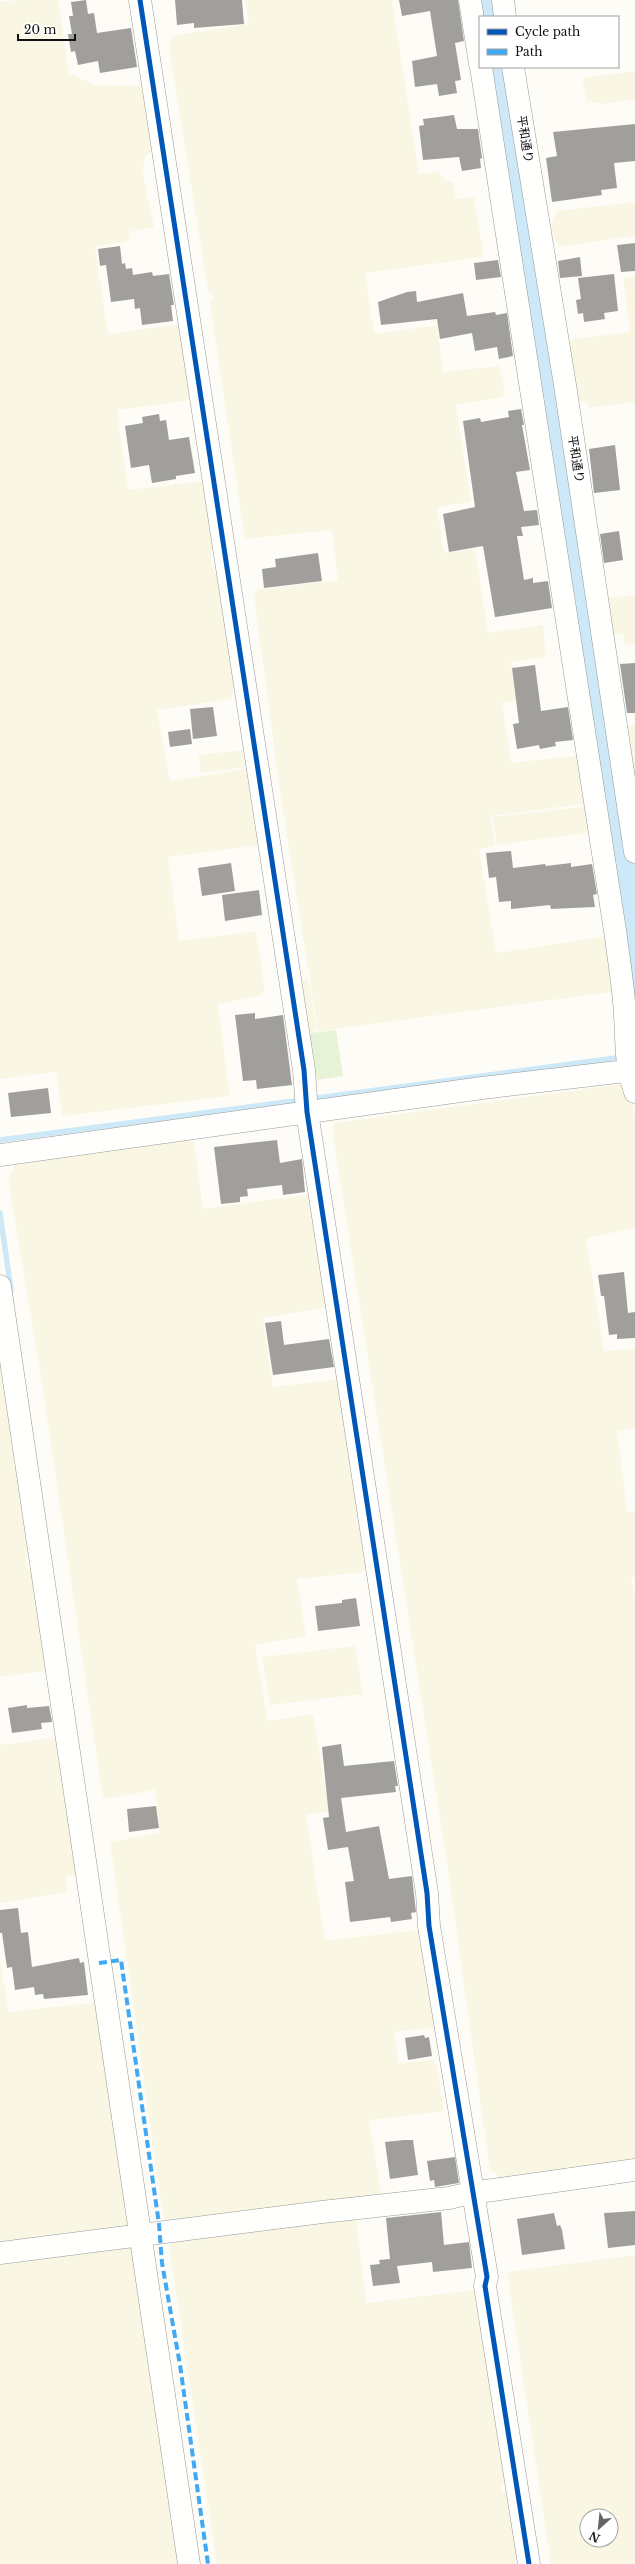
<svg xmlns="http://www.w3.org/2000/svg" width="635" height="2564" font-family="'Libre Baskerville','Noto Sans JP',serif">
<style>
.farmland{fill:#f9f7e4;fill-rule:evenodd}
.green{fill:#e7f3d7}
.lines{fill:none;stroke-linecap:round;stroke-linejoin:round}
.stream{stroke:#cde8f7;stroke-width:5.5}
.river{stroke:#cde8f7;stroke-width:34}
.building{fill:#a19f9c}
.minor-casing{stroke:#979795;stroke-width:23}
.minor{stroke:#fffffe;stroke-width:22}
.quiet{stroke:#3fa9f5;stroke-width:4;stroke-dasharray:8 4;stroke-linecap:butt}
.cycleway-casing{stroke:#fff;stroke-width:8}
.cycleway{stroke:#0057b8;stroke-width:5}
.labels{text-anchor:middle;stroke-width:4;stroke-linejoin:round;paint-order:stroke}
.street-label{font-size:12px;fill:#111;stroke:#fff}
</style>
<rect width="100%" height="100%" fill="#fdfcf7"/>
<path class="farmland" d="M18,0h40l11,73 26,12 51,1 9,62 -11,10 -1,17 11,52 -25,5 1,9 -35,6 13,87 70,-10 4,4 11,72 -76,10 11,80 78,-9 8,62 -3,8v13l8,16 17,99 -5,20 -74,11 13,71 74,-12 5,3 12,73 -93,12 11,84 77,-10 9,60 -5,5 -42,8 12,92 -168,20 -6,-44 -56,7v-1077z
M245,0h147l27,174 20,-2 6,8 8,2 3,17 18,-2 10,60 -119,16 9,61 63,-9 6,47 56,-6 5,21 -1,10 -47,8 15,97 -34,5 7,46 31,-4 13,84 55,-8 3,32 -35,5 5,39 -14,2 9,60 71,-8 7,48 -99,13 5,30 -16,3 17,104 113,-17 6,42 -3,14 -294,39 -37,-233 -27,-202 2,-6 82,-10 -6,-50 -87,9 -35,-236 4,-7 -6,-6 -39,-242 2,-9 6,-4 72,-11z
M635,71v28l-31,5 -17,-3 -5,-23z
M635,202v34l-77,11 -7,-19 5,-17z
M635,277v125l-46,6 -3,-6 -10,-2 -7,-57 4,-4 57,-7 -7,-54z
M635,595v49l-10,1 -2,-12 -10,2 -7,-37z
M635,725v57l-9,-56z
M243,750l2,17 -44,6 -3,-18z
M589,806l1,23 -4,4 -89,12 -5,-28z
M308,978l9,53 -7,1 -8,-53z
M621,1084l11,13 3,22v109l-49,10 18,113 31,-2v79l-18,3 10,81 8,-1v66l-4,1 4,20v565l-135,18 -4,-8 -6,-2 -43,-308 -115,-735 2,-5z
M194,1139l9,70 110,-15 17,113 -67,11 10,69 69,-8 29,188 -7,5 -67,7 9,57 -51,9 13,76 45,-7 16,97 -23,4 19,126 100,-12 14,95 -5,4 -40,4 4,31 34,-3 5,7 7,44 -75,9 13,77 -215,27 -4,-10 -53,-372 50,-9 -5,-43 -52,9 -61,-416 -34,-205 7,-13z
M0,1335l33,219 -8,1 2,14h8l16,97 -8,5 -43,6z
M355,1646l8,48 -93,11 -8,-48z
M61,1737l19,138 -14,2 1,15 -67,11v-158z
M0,1957l8,55 91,-10 30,227 -129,17z
M356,2216l10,87 108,-13 34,193 -7,1 1,7 9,5 7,52 -2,16h-299l-49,-325z
M133,2244l49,320h-182v-302z
M635,2255v309h-84l-44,-292zM587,2516h24v24h-24z"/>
<path class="green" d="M336,1030l7,46 -26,4 -7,-47z"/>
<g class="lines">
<path class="stream" d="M310,1099l313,-42
M0,1140l302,-40
M0,1213l11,77"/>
<path class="river" d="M488,0l2,17
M498,67l137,909"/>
</g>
<path class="building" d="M86,0l2,14 6,-1 3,20 34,-5 6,39 -37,6 -2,-12 -20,4 -3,-14 -4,1 -3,-18h4l-3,-18h4l-2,-14z
M175,0h67l2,24 -50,4v-5l-17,2z
M399,0h59l6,41 -9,2 6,37 -6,1 2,12 -18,3 -2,-12 -22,3 -3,-26 25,-5 -7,-45 -28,5z
M454,115l3,14h21l4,29 -2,1 1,9 -19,3 -3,-14 -36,3 -4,-34 5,-1 -1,-6z
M635,124v37l-21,2 3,25 -16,2 1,5 -50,7 -6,-44 11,-2 -4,-24z
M635,243v28l-14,1 -4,-27z
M120,246l2,18 3,-1 1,6 6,-1 1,7 19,-3 1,4 16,-2 5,31h-3l2,16 -31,4 -2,-17 -5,1 -1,-10 -23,3 -5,-37 -6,1 -2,-17z
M580,257l2,19 -22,2 -2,-17z
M498,260l3,17 -25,3 -2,-17z
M614,274l4,37 -14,2 1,6 -21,3 -1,-9 -5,1 -2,-14 5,-1 -3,-21z
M416,291l1,11 46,-9 4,23 28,-4 1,3 11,-2 6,43 -14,3 -2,-12 -22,4 -3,-18 -32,6 -3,-20 -56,6 -3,-23 29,-10z
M521,409l3,16h-2l8,45 -14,2 8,39 13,-1 2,15 -18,2 2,9h-6l7,44 9,-2v5l15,-2 4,27 -57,9 -12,-71 -34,6 -6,-38 32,-7 -12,-86 17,-3 1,4 28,-5 -1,-6z
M159,414l1,7 6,-1 3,20 20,-3 6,36 -19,3v3l-24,4 -3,-18 -18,3 -6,-42 18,-3 -1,-6z
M615,445l5,45 -26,3 -5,-44z
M619,531l4,29 -19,3 -4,-29z
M318,553l4,28 -58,7 -2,-19 14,-2 -1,-8z
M635,663v50h-8l-7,-49z
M535,665l6,46 27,-4 5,33 -18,2 1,4 -16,3 -1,-4 -22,4 -4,-25 6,-1 -7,-55z
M213,707l4,29 -24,3 -3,-30z
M190,729l2,15 -22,3 -2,-15z
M511,851l2,17 32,-4 1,2 25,-3v4l21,-3 5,30 -4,1 2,12 -44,2 -1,-4 -39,4v-8l-12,1 -3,-25 -7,1 -3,-25z
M231,863l4,28 -33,5 -4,-28z
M259,890l3,25 -37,6 -3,-26z
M255,1013v6l28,-4 9,70 -35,4 -1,-9 -13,1 -8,-66z
M48,1088l3,25 -40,4 -3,-24z
M277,1140l3,23 22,-4 3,33 -22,3 -1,-10 -35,4 1,7 -8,1v5l-19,2 -7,-57z
M624,1272l4,41 7,-1v26l-18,1v-5l-8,1 -5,-39h-3l-3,-21z
M281,1321l3,24 45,-6 5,28 -61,8 -8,-52z
M356,1598l4,28 -42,5 -3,-25 27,-3v-3z
M27,1705v3l22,-2 3,16 -11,1 1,6 -30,4 -4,-25z
M341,1744l3,22 50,-5 4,25h-3l1,6 -55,6 5,34 33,-6 10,53 23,-3 4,36 -5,1 1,6 -21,3 -1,-5 -40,5 -5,-40 9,-1 -6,-34 -20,3 -5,-32 6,-1 -7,-70z
M156,1806l3,22 -30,4 -2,-23z
M18,1908l3,25 7,-1 4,35 47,-9 1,5 4,-1 4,33 -44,4 -1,-5 -8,1 -1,-8 -19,3 -3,-23 -5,1 -5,-35h-2v-23z
M424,2035l1,3 4,-1 3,19 -24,4 -3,-22z
M404,2140h9l5,35 -28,4 -5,-37z
M455,2157l4,26 -24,4 -1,-7 -4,1 -3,-20z
M635,2211v34l-27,3 -4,-35z
M441,2212l3,33 25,-3 3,26 -39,4 -1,-10 -35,4 3,17 -27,3 -3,-21 10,-1 -1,-4 11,-1 -4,-41z
M554,2213l3,13 3,-1 2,5 3,19 -43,6 -5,-36z"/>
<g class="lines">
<defs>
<path id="minor" d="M140,0l164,1070 3,42 120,781 2,33 58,351 -2,9 44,278
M470,0l10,64
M503,0l2,17
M481,67l135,870c3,26 8,52 9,79 2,30 0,47 10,76
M513,67l52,318 70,467
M0,1155l482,-67 153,-18
M0,1286l189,1278
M0,2253l322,-41 127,-14 22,-5 164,-23"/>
</defs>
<use href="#minor" class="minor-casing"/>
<use href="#minor" class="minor"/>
<path class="quiet" d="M99,1963l22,-3 38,264 3,39 18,102 28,199"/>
<defs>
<path id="cycleway" d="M140,0l164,1070 3,42 120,781 2,33 58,351 -2,9 44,278"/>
</defs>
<use href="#cycleway" class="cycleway-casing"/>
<use href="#cycleway" class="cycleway"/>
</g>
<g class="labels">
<g class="street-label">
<text transform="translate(525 139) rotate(81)" y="4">平和通り</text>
<text transform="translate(576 459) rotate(81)" y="4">平和通り</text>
</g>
</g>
<rect x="479" y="16" width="140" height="52" fill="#ffffff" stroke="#a0a0a0"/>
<rect x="487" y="29" width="20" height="6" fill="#0057b8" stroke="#a0a0a0"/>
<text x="515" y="36" font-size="12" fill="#111111">Cycle path</text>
<rect x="487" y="49" width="20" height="6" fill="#3fa9f5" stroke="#a0a0a0"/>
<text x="515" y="56" font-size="12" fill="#111111">Path</text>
<g transform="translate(599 2528) rotate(207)"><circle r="19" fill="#ffffff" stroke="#a0a0a0"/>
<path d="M0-3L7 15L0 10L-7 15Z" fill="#646362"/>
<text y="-6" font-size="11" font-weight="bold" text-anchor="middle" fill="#111111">N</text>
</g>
<path d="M18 34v6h57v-6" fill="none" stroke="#111111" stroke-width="2"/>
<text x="24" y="34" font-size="12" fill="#111111" stroke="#ffffff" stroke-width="3" paint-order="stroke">20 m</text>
</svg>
